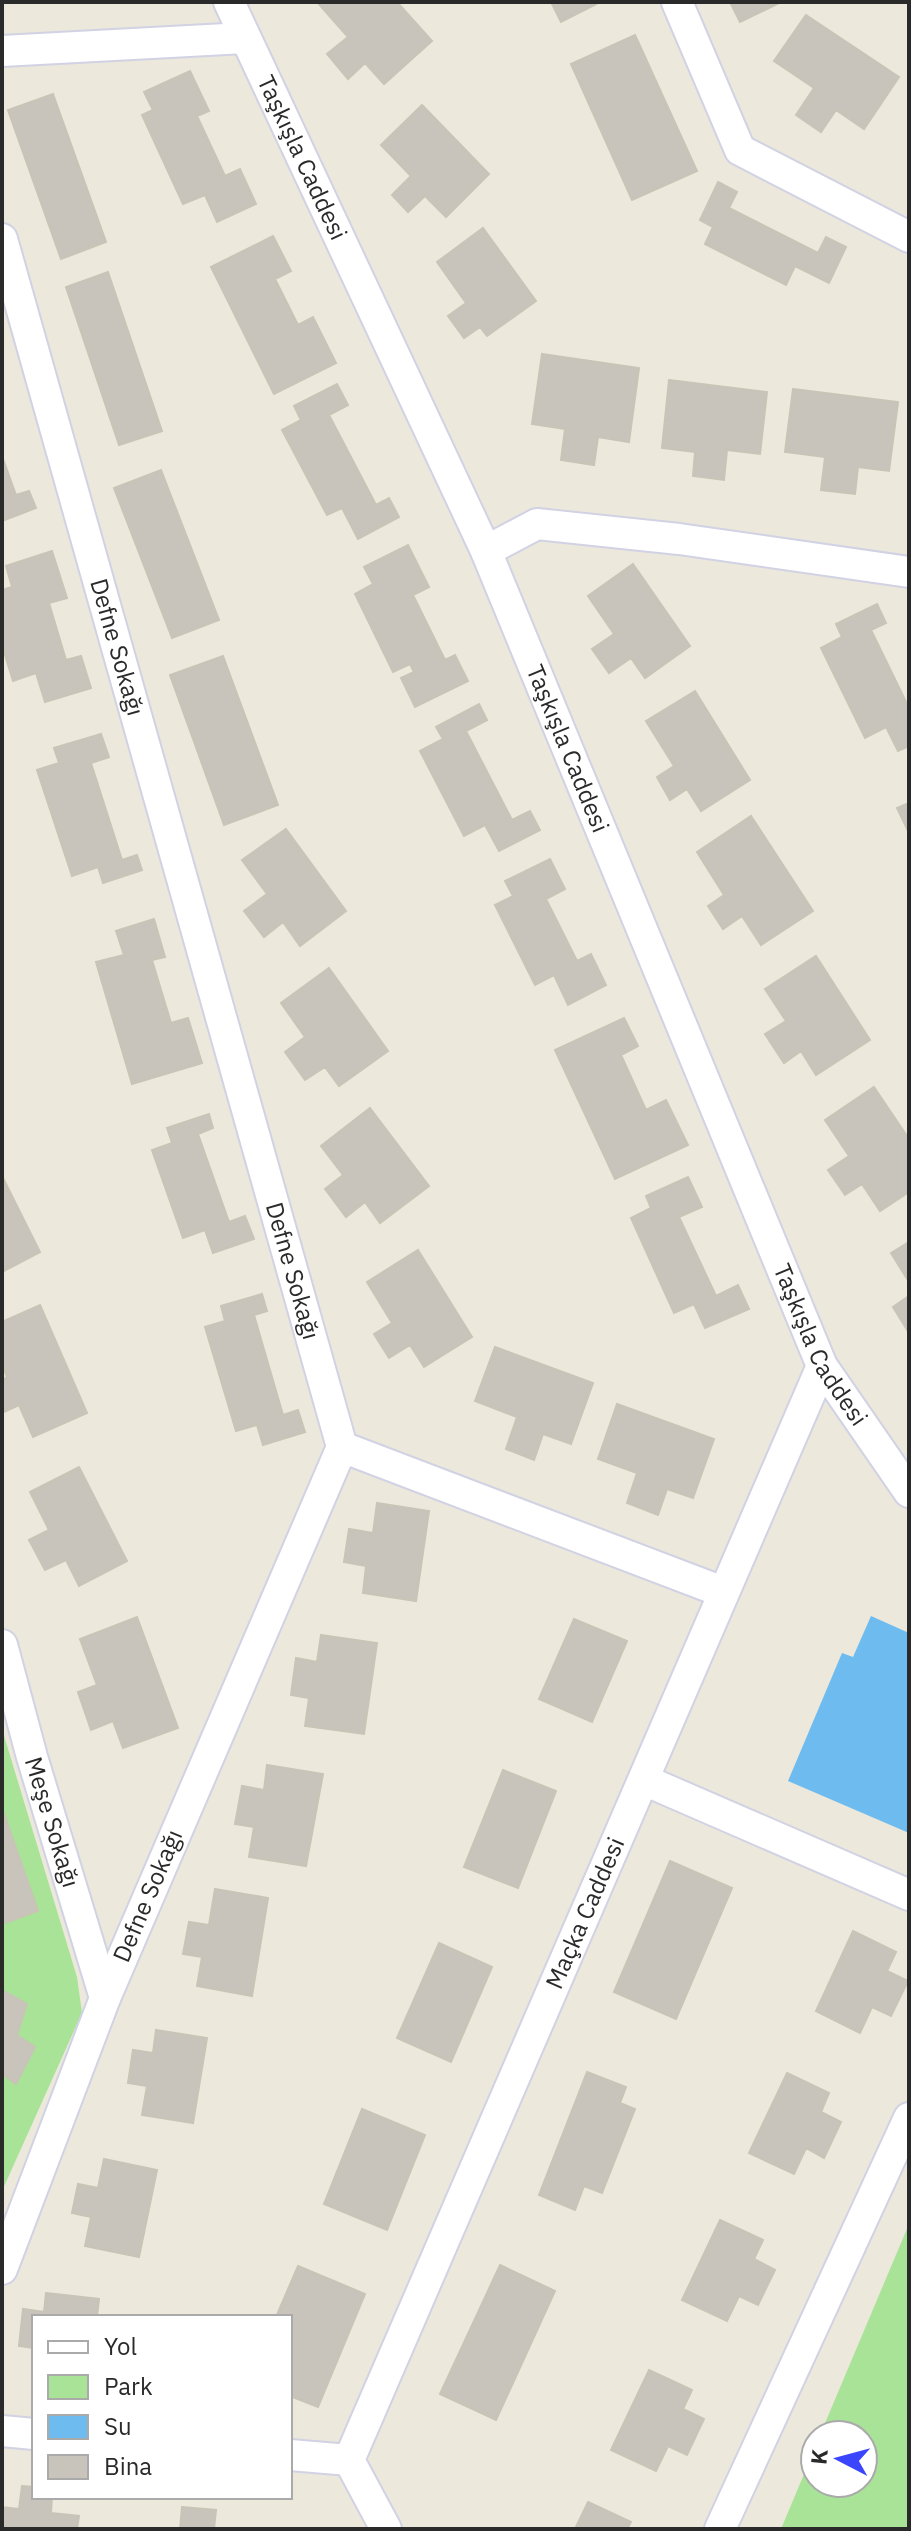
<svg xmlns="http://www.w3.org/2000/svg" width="911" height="2531" font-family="'IBM Plex Sans',sans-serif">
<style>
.green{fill:#a8e398}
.water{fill:#6ebcef}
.building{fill:#c8c4bc;stroke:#c8c4b6;stroke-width:2}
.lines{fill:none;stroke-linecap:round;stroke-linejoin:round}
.minor-casing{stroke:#d1d2e3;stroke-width:34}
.minor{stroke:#fff;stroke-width:30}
.labels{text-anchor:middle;stroke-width:6;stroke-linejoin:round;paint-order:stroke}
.street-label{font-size:24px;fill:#2a2a2a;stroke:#fff}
</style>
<rect width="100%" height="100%" fill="#ece8dc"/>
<path class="green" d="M2,1729l75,248 5,36 -80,178z
M909,2224v305h-128l34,-81v35h48v-48h-43z"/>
<path class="water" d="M871,1616l38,17v200l-121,-52 54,-128 11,4z"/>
<path class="building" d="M317,2h80l35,39 -48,43 -19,-21 -17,16 -21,-25 21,-17z
M551,2h49l-39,20z
M730,2h51l-41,20z
M806,15l93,62 -35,52 -28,-19 -15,22 -25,-17 18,-27 -40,-27z
M635,35l62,136 -65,29 -61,-136z
M190,71l19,40 -12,5 28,60 15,-7 16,35 -39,18 -12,-27 -22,9 -41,-89 11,-5 -9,-18z
M53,94l53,148 -45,17 -53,-149z
M422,105l67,69 -43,43 -21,-21 -17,16 -16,-17 19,-19 -30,-31z
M718,182l19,10 -8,16 89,45 8,-16 20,10 -17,36 -34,-17 -9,19 -81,-41 8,-17 -13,-7z
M483,228l53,73 -49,35 -7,-9 -16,11 -16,-22 18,-13 -29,-41z
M273,236l18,35 -16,8 23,46 15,-8 23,46 -62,31 -63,-127z
M108,272l54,159 -43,14 -53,-158z
M542,354l97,14 -10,74 -31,-5 -4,28 -33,-5 4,-31 -33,-5z
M669,380l98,12 -7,62 -33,-4 -3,30 -31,-4 2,-24 -33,-4z
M337,384l11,21 -19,10 47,90 13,-7 10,19 -41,22 -16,-31 -15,7 -45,-85 19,-10 -7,-14z
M793,389l105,13 -9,69 -31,-4 -3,27 -34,-4 4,-33 -40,-5z
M2,456l14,39 13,-4 7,17 -34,13z
M161,470l58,150 -47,18 -58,-150z
M408,545l21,42 -16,8 32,65 10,-5 13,26 -53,26 -14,-29 13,-6 -4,-8 -17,8 -38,-78 18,-10 -9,-17z
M52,551l15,47 -18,5 17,57 15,-4 10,32 -46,14 -9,-29 -23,8 -11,-36v-55l10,-3 -6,-21z
M633,564l57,82 -45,32 -14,-20 -22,15 -17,-24 22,-15 -26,-38z
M877,604l9,19 -15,7 38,78v38l-11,5 -12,-24 -21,11 -44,-90 21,-11 -6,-13z
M223,656l55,149 -54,20 -54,-150z
M695,691l55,89 -49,31 -14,-22 -17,11 -13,-23 17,-11 -28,-45z
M479,704l8,16 -21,11 46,89 18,-9 10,19 -41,21 -14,-26 -21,11 -44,-85 23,-12 -7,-12z
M101,734l8,23 -18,6 31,97 15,-5 5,15 -39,13 -5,-16 -26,9 -35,-106 22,-7 -5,-15z
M909,803v30l-12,-25z
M751,816l62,95 -52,34 -19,-29 -19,13 -15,-23 16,-11 -27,-43z
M286,829l60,82 -46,35 -17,-24 -19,15 -20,-26 23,-17 -25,-34z
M550,859l15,30 -19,10 31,62 14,-7 15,31 -38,20 -14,-30 -19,10 -40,-80 18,-9 -8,-15z
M154,919l11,38 -13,3 19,63 17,-5 14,45 -70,21 -36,-122 28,-7 -8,-24z
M816,956l54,84 -54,35 -15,-24 -17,12 -19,-29 21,-13 -21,-32z
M329,968l59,83 -49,35 -14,-19 -20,13 -20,-28 20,-15 -24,-34z
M624,1018l14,28 -17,9 25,55 20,-10 22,45 -73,34 -60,-129z
M874,1087l35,52v53l-29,19 -18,-27 -17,11 -17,-25 21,-14 -24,-36z
M370,1108l59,78 -49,37 -15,-21 -19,15 -21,-28 18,-14 -22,-29z
M209,1114l4,14 -15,6 31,88 16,-6 9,23 -41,14 -8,-23 -22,8 -31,-88 20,-7 -5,-15z
M2,1176l38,76 -38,20z
M688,1177l14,30 -23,10 37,79 22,-11 11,24 -44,19 -11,-24 -20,9 -43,-95 20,-10 -5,-12z
M909,1242v40l-18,-29z
M418,1250l54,87 -48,30 -14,-22 -21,13 -15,-24 18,-11 -25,-41z
M262,1294l5,17 -13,4 29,100 15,-5 7,22 -42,13 -6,-20 -21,6 -31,-104 20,-6 -4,-15z
M909,1296v37l-16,-26z
M40,1305l47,108 -54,24 -14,-32 -17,8v-33l5,-3 -5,-12v-43z
M495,1347l98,36 -22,61 -28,-10 -9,26 -28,-11 11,-32 -42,-16z
M617,1404l97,35 -21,59 -26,-9 -9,26 -31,-12 10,-30 -39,-14z
M79,1467l48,94 -48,25 -13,-26 -21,10 -16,-30 20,-10 -19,-38z
M377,1503l52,8 -13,90 -53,-8 3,-27 -22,-4 5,-33 24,4z
M137,1617l41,111 -55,20 -10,-27 -22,9 -13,-38 19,-7 -17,-46z
M574,1619l53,22 -35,81 -53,-23z
M321,1635l56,8 -13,91 -59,-8 4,-28 -18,-3 5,-37 21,4z
M267,1765l56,9 -17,92 -57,-9 5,-30 -19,-3 7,-38 22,4z
M503,1770l53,21 -38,97 -54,-21z
M2,1808l36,103 -36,13z
M670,1861l62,27 -56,131 -62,-27z
M215,1889l53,9 -16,98 -55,-10 5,-29 -19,-3 6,-32 20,3z
M853,1931l43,21 -9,19 21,10 -17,35 -19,-9 -12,26 -44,-22z
M439,1943l53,24 -41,95 -54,-24z
M2,1990l25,14 -10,31 18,12 -19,37 -14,-10z
M156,2030l51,8 -14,85 -51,-8 5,-29 -19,-3 5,-33 20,3z
M587,2072l39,15 -6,16 15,6 -33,84 -18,-7 -9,24 -36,-15z
M787,2073l42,20 -8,19 20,10 -17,36 -18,-10 -12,26 -45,-21z
M362,2109l63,26 -38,95 -63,-26z
M104,2159l53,11 -18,87 -54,-11 6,-29 -19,-4 6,-29 20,4z
M720,2220l43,20 -9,19 21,11 -17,35 -19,-9 -12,25 -45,-21z
M500,2265l55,26 -59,129 -56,-26z
M298,2266l67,28 -47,113 -28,-11v-79h-14z
M46,2293l53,6 -2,18h-63v31l-15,-2 4,-37 21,3z
M649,2370l43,20 -9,19 21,10 -17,36 -19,-9 -12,25 -45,-21z
M22,2486l12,1v10h18l-1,16 28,3 -2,13h-75v-22l17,2z
M588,2502l43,20 -4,7h-52z
M182,2507l34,3 -2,19h-34z"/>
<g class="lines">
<defs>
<g id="minor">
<path id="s1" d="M229,2l257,549 336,815 87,126"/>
<path d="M677,2l63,148 169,87"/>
<path d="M2,51l243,-13"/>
<path id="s2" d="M2,239l340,1208 -237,551 -103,271"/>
<path d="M486,551l51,-27 142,15 230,33"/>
<path d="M342,1447l381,145"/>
<path id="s3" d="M2,1645l30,112 73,241"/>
<path d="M644,1780l265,115"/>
<path d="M2,2431l32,3"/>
<path d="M290,2455l59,5"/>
<path id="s4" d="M386,2529l-37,-69 473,-1094"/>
<path d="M720,2529l189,-411"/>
</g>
</defs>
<use href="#minor" class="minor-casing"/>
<use href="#minor" class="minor"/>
</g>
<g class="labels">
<g class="street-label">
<text dy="8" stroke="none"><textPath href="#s1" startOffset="172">Taşkışla Caddesi</textPath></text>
<text dy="8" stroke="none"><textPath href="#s2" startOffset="424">Defne Sokağı</textPath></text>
<text dy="8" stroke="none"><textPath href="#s1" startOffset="820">Taşkışla Caddesi</textPath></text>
<text dy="8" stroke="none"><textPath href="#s2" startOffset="1072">Defne Sokağı</textPath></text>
<text dy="8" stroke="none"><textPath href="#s1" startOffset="1468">Taşkışla Caddesi</textPath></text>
<text dy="8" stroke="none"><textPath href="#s3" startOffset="184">Meşe Sokağı</textPath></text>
<text transform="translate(148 1896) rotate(-67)" y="8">Defne Sokağı</text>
<text dy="8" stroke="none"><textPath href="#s4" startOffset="674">Maçka Caddesi</textPath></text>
</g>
</g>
<rect width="911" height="2531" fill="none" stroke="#2a2a2a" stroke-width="8"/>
<rect x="32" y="2315" width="260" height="184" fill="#ffffff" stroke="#aaaaaa" stroke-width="2"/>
<rect x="48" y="2341" width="40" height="12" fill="#ffffff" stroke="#aaaaaa" stroke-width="2"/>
<text x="104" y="2355" font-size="24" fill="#2a2a2a">Yol</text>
<rect x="48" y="2375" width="40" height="24" fill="#a8e398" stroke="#aaaaaa" stroke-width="2"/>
<text x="104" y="2395" font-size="24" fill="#2a2a2a">Park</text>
<rect x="48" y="2415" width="40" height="24" fill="#6ebcef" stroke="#aaaaaa" stroke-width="2"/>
<text x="104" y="2435" font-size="24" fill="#2a2a2a">Su</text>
<rect x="48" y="2455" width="40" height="24" fill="#c8c4bc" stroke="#aaaaaa" stroke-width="2"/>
<text x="104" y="2475" font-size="24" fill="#2a2a2a">Bina</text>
<g transform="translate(839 2459) rotate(276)"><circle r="38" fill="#ffffff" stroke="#aaaaaa" stroke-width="2"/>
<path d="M0-6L14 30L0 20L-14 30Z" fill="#3b45fb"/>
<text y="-12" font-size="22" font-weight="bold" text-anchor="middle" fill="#2a2a2a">K</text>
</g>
</svg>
